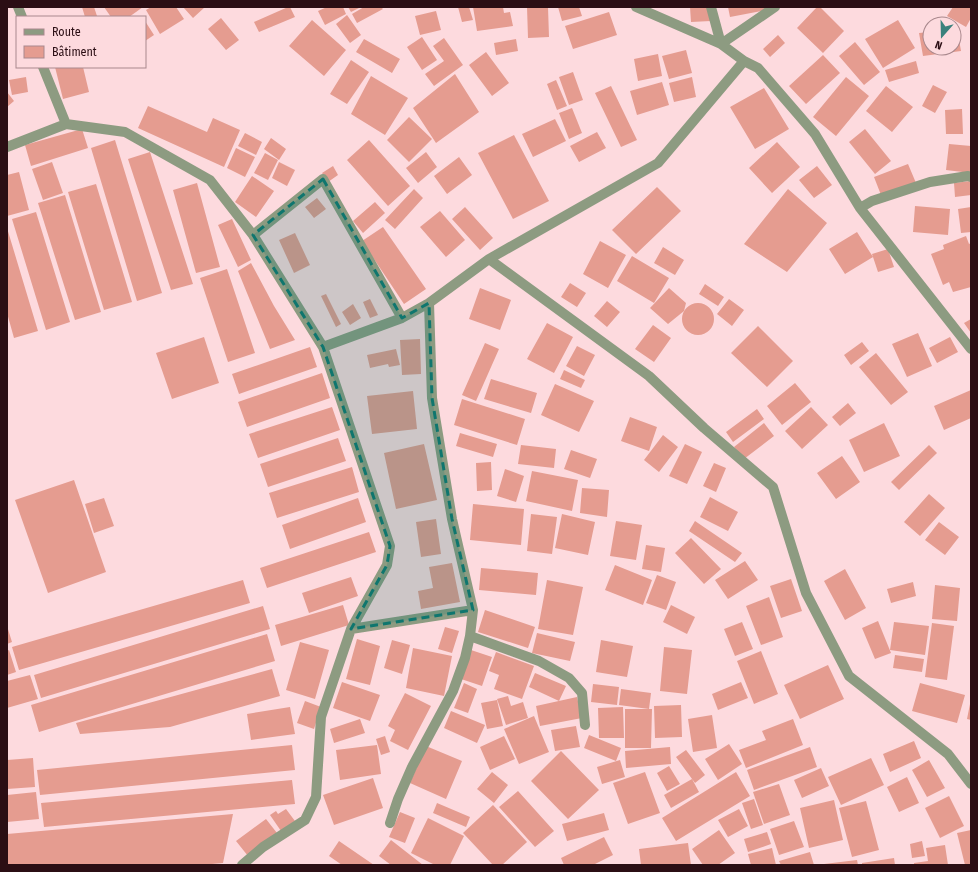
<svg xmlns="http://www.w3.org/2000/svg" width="978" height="872" font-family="'Fira Sans Condensed',sans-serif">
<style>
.building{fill:#e59c90}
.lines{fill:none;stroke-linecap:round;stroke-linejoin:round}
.minor{stroke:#8d9b81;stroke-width:10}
.marked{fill:#0f766e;fill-opacity:0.2;stroke:#0f766e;stroke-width:3;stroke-dasharray:8 5;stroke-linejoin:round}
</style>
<rect width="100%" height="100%" fill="#fddade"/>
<path class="building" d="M82,7h12l3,9 -12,1z
M104,7h39l-14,10h-18z
M151,7h25l8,12 -24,15 -14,-24z
M183,7h22l-12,11z
M288,7h2l5,10 -36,15 -5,-10z
M327,7h16l3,7 -21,11 -7,-14z
M348,7h13l-10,5z
M364,7h17l2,2 -26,14 -5,-9z
M458,7h11l4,13 -11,2z
M473,7h30l1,6 6,-1 3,14 -36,5z
M527,7h21l1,30 -21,1z
M558,7h21l3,9 -20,5z
M690,7h20l1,14 -20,1z
M728,7h38v3l-36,7z
M817,7h3l24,24 -21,22 -26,-25z
M953,7h18v11l-5,9 -19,-11z
M436,11l5,19 -21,5 -5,-19z
M609,12l8,23 -44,14 -8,-23z
M347,15l14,20 -11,8 -14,-19z
M221,18l18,22 -13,10 -18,-21z
M312,20l34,30 -22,26 -35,-30z
M898,20l17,28 -32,20 -18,-29z
M145,21l9,14 -9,6z
M954,28h3l4,23 -38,5 -4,-23 11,-1v16h24z
M778,35l7,8 -15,14 -7,-8z
M422,37l15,23 -15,10 -15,-23z
M444,38l19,27 -29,21 -9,-12 19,-13 -11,-15z
M364,39l36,20 -8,14 -36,-21z
M516,39l2,12 -22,4 -2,-12z
M855,42l25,30 -16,13 -25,-29z
M686,50l6,23 -23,6 -7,-23z
M486,52l23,31 -17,13 -23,-31z
M658,54l4,22 -24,5 -4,-22z
M823,55l17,18 -34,31 -17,-18z
M351,60l18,12 -22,32 -17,-10z
M916,61l3,12 -30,9 -4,-12z
M55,67h28l6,25 -26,7z
M573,72l10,28 -14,5 -10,-28z
M455,74l24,38 -43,31 -23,-35z
M371,76l37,22 -23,37 -34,-21z
M26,77l2,15 -16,3 -3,-15z
M692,77l4,20 -22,5 -5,-19z
M846,77l23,19 -33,40 -23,-19z
M556,80l11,26 -10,4 -10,-26z
M662,82l7,23 -32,10 -7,-24z
M933,85l14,7 -12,21 -13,-7z
M611,86l26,54 -16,7 -26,-54z
M886,86l27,21 -21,25 -26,-21z
M764,88l25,41 -34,20 -25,-42z
M7,92l7,9 -7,6z
M148,106l59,26 6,-14 27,12 -16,37 -86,-39z
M572,108l10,25 -13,6 -10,-26z
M962,109l1,25h-17l-1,-24z
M409,117l23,22 -23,23 -22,-22z
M555,119l11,22 -33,16 -11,-23z
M82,129l6,19 -57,18 -6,-21z
M865,129l26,32 -16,13 -26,-32z
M597,132l9,16 -27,14 -9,-16z
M245,133l17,9 -6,13 -18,-9z
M514,135l35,66 -36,18 -35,-66z
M271,138l15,11 -7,11 -15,-11z
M115,140l47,153 -25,8 -46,-153z
M369,140l41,46 -22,20 -41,-46z
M777,142l23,25 -28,26 -23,-25z
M949,144l22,2v27l-25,-3z
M236,148l19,9 -10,20 -18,-9z
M150,152l43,132 -22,6 -43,-131z
M426,152l11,15 -19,16 -12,-15z
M265,153l13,7 -10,20 -14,-7z
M459,157l13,18 -25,19 -13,-18z
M52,162l11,31 -20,7 -11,-31z
M279,162l16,8 -8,16 -15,-8z
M908,164l8,19 -35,12 -7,-18z
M333,166l5,9 -10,7 -6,-9z
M817,166l15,19 -18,13 -15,-18z
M19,172l10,38 -22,6v-41z
M252,176l22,15 -18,26 -21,-15z
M971,181v14l-16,2 -1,-14z
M197,183l23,84 -24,6 -23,-83z
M96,184l36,118 -28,8 -36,-118z
M657,187l24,24 -45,43 -24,-24z
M414,189l9,9 -28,31 -10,-9z
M788,189l39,34 -40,49 -43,-28z
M65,195l36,117 -26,8 -37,-117z
M317,198l9,11 -12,9 -9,-11z
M375,202l10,11 -22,20 -10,-12z
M915,206l35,3 -2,26 -35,-3z
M465,207l28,31 -13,12 -28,-31z
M971,207v25l-10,1 -3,-24z
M440,211l25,29 -19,17 -26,-30z
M36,212l34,110 -24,8 -34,-111z
M232,219l19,41 -13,7 -20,-42z
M383,227l43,62 -22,15 -42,-63z
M7,228l31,103 -24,7 -7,-25z
M857,232l16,25 -28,17 -16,-25z
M295,233l15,32 -16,8 -15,-33z
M966,236l3,8 2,-1v44l-18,5 -4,-10 -6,3 -12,-31 13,-5 -1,-4z
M600,241l26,14 -18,33 -25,-14z
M663,247l21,13 -9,15 -21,-12z
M888,249l6,18 -16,5 -6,-18z
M632,256l37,22 -15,25 -37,-22z
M251,263l23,43 21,34 -25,9 -32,-78z
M227,269l28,84 -27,9 -28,-84z
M570,283l16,10 -9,14 -16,-10z
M705,284l19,13 -6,9 -19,-12z
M480,288l31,12 -11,30 -31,-11z
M669,288l17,15 -2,8 -16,13 -18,-16z
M326,294l15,30 -5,3 -15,-31z
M370,299l8,16 -8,3 -7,-16z
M729,299l15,11 -12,16 -15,-12z
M607,301l13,11 -13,15 -13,-11z
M682 319a16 16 0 1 1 32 0a16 16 0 1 1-32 0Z
M353,304l8,14 -11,7 -8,-13z
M971,319v14l-7,-10z
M547,323l26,14 -19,36 -27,-14z
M653,325l18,13 -17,24 -19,-13z
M758,326l35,35 -26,26 -36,-34z
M918,333l14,33 -25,11 -15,-33z
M204,337l15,46 -47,16 -16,-46z
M950,337l8,15 -21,11 -8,-15z
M420,339l1,35 -19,1 -2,-35z
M862,342l7,9 -18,14 -7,-10z
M485,343l14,6 -23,52 -14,-6z
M577,346l18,9 -11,21 -18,-10z
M310,347l7,20 -78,27 -7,-20z
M396,349l4,16 -11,2 -1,-3 -18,4 -3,-13z
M876,353l32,39 -17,13 -32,-38z
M564,370l21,10 -4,8 -21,-9z
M322,373l8,25 -83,29 -9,-25z
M491,379l46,14 -6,20 -47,-14z
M795,383l16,19 -29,23 -15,-19z
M555,384l39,17 -15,31 -38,-17z
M971,390v28l-27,12 -10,-24z
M413,391l4,38 -45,5 -5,-38z
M462,399l63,20 -8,26 -63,-20z
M848,403l8,10 -16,13 -8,-9z
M332,407l8,23 -82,28 -9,-24z
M811,407l17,18 -26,24 -17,-18z
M757,409l7,10 -31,23 -7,-10z
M630,417l27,10 -8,24 -28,-10z
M764,423l10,13 -30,23 -10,-12z
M884,423l16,33 -36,16 -15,-32z
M460,433l37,11 -4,13 -37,-11z
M663,435l15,12 -19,25 -15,-12z
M338,438l8,23 -78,26 -8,-23z
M424,444l13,56 -41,9 -12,-56z
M685,444l17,8 -15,32 -18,-8z
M521,445l35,4 -2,19 -36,-4z
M929,445l8,8 -38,37 -8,-8z
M571,450l26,9 -7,19 -26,-9z
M842,456l18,26 -24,17 -19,-26z
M491,462l1,28 -15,1 -1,-28z
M714,463l12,5 -10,24 -13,-6z
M352,467l7,25 -82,26 -8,-25z
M505,469l19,7 -8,26 -19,-6z
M532,471l46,9 -6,31 -46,-10z
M74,480l32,92 -58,21 -33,-93z
M582,488l27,2 -2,27 -27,-4z
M929,494l16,14 -25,28 -16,-14z
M710,497l28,15 -10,19 -28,-14z
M104,498l10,28 -20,7 -9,-29z
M358,498l8,24 -76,27 -8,-24z
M473,504l51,5 -3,36 -51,-5z
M531,514l26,3 -5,37 -25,-3z
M562,514l33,8 -7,33 -33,-7z
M436,519l5,35 -20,3 -5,-35z
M616,521l26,4 -6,35 -26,-4z
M695,521l47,32 -7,9 -46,-31z
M939,522l20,15 -14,18 -20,-15z
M369,532l7,20 -109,36 -7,-20z
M691,538l30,31 -17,15 -29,-31z
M646,545l19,3 -4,24 -19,-3z
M745,561l13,19 -30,19 -13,-19z
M452,563l8,39 -39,7 -3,-18 15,-3 -4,-21z
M615,565l37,15 -9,25 -38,-15z
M481,568l57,5 -2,22 -57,-5z
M845,569l21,39 -21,12 -21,-39z
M657,575l19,7 -10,28 -20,-7z
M351,577l7,19 -49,17 -7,-20z
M791,579l11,32 -21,7 -11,-32z
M243,580l7,23 -231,67 -7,-23z
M547,580l36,7 -10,48 -35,-6z
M913,582l3,14 -25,7 -4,-14z
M935,585l25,3 -3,33 -25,-2z
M769,597l14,40 -22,8 -15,-39z
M343,605l6,20 -68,21 -6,-21z
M671,605l24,12 -8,17 -24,-12z
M263,606l7,23 -229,69 -7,-23z
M485,610l50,17 -7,21 -50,-16z
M878,621l13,32 -16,6 -13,-31z
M742,622l11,27 -18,7 -11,-27z
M894,622l35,4 -4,29 -35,-5z
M932,623l22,3 -7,54 -22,-3z
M7,626l5,16 -5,2z
M445,627l14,4 -7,22 -14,-4z
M537,633l38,9 -5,19 -38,-8z
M267,634l8,27 -236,71 -8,-27z
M357,639l23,7 -10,39 -24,-6z
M392,640l18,5 -8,29 -18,-6z
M601,640l32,6 -6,31 -31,-5z
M300,642l29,8 -14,49 -29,-9z
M664,647l28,3 -5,44 -27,-3z
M413,648l39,8 -8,40 -38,-8z
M9,650l7,22 -9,3v-24z
M471,650l21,7 -10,29 -21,-7z
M761,651l17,43 -24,10 -17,-43z
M496,652l38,14 -12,33 -28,-10 5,-14 -10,-4z
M895,655l29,4 -2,13 -29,-4z
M828,665l16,34 -44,20 -16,-34z
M272,669l8,27 -110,31 -90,7 -4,-11z
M535,673l31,13 -7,15 -30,-14z
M30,675l8,24 -31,9v-27z
M342,682l38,13 -10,26 -37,-13z
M741,682l7,16 -30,12 -6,-16z
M464,683l13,6 -9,24 -14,-5z
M920,683l45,12 -8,28 -45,-12z
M593,684l26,3 -2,18 -26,-3z
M621,689l30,4 -2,16 -30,-4z
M405,693l26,13 -23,44 -18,-9 5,-11 -7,-4z
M508,696l3,10 12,-4 5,16 -22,7 -9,-26z
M577,697l5,21 -42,8 -4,-20z
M497,700l6,26 -16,3 -6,-26z
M305,701l16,6 -7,22 -17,-6z
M970,704h1v16l-4,-1z
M681,705l1,32 -27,1 -1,-32z
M290,707l5,27 -44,6 -4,-26z
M623,707l1,31h-25l-1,-30z
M625,709h27l-1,39h-26z
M451,711l34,14 -8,18 -33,-15z
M712,715l5,33 -24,4 -5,-33z
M534,716l15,36 -30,12 -15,-35z
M360,719l5,14 -31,10 -4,-14z
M793,719l10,26 -57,23 -7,-18 27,-10 -4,-9z
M576,726l4,21 -25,4 -4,-21z
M589,735l32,13 -5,13 -32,-13z
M385,736l5,16 -9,3 -5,-16z
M504,736l11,23 -25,11 -10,-23z
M914,741l7,17 -31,14 -7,-18z
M729,744l13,20 -24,16 -13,-21z
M292,745l3,25 -255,25 -3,-25z
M377,745l4,29 -41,6 -4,-30z
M426,746l36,15 -16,38 -36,-16z
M670,747l1,17 -45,4 -1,-17z
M810,747l7,20 -63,23 -7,-20z
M686,750l19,25 -10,8 -19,-26z
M561,751l38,39 -31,29 -37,-38z
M33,758l2,29 -28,2v-29z
M871,758l13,27 -43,20 -13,-28z
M620,760l5,17 -23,7 -5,-17z
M929,760l16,28 -18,9 -15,-27z
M669,766l11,18 -13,7 -10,-18z
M821,768l8,18 -27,12 -8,-18z
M492,772l16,13 -14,18 -17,-14z
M645,772l15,41 -32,11 -15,-41z
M736,772l14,24 -74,45 -14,-23z
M907,777l12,26 -20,9 -12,-25z
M373,778l10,30 -49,17 -11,-30z
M692,779l7,13 -28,16 -7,-13z
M292,780l3,24 -251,23 -3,-24z
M779,784l11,31 -26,9 -11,-32z
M518,791l36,40 -19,16 -36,-40z
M36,792l3,27 -32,3v-27z
M949,796l15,30 -24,12 -15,-30z
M754,799l9,26 -12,4 -9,-26z
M834,800l9,40 -34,8 -9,-40z
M866,801l13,49 -27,7 -13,-49z
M437,803l33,14 -4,10 -33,-14z
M493,805l34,37 -25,23h-9l-30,-32z
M286,809l9,12 -14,10 -11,-16 6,-4 2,3z
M739,809l9,17 -20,11 -10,-17z
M400,812l15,6 -10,25 -16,-6z
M604,813l5,17 -42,11 -5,-17z
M233,814l-10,49 -22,2h-194v-31z
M428,818l36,18 -14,29h-15l-24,-12z
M266,819l11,14 -29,23 -12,-15z
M794,821l10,26 -25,8 -9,-26z
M719,830l16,23 -17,12h-15l-11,-16z
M971,830v35h-6l-8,-32z
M767,832l4,12 -23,8 -4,-13z
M604,837l9,18 -20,10h-29l-3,-7z
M391,840l32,25h-32l-12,-9z
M339,841l35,24h-32l-13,-9z
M922,841l3,15 -13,2 -2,-14z
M688,843l3,22h-50l-2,-16z
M945,845l3,20h-34v-2l14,-2 -2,-13z
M772,848l4,17h-25l-3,-11z
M810,852l4,13h-33l-2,-4z
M894,858l1,7h-33v-2z
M857,860l1,5h-34v-1z"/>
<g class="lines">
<path class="minor" d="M18,7l4,10
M636,7l85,37 23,17 14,7 57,66 45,74 111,141
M711,7l10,37 54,-37
M43,67l23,57
M7,147l59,-23 59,8 85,48 43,55 70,112
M860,208l12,-7 58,-19 38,-6 3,1
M253,235l70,-56 79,139
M489,259l160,117 55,52 69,59 33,106 43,83 99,78 23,30
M351,629l122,-19
M470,636l69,25 30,17 13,15 3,32
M390,823l8,-24 14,-32 41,-76 12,-33 5,-22 3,-26 -21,-91 -20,-121 -3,-95
M242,865l21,-18 42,-27 11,-23 5,-80 30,-88 36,-64 3,-19 -67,-199 79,-29 27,-15 60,-44 169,-96 86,-102"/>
</g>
<path class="marked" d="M323,179l79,139 27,-15 3,95 20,121 21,91 -122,19 36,-64 3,-19 -67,-199 -70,-112z"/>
<rect width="978" height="872" fill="none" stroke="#2b0e14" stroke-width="16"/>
<rect x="16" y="16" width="130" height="52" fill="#fddade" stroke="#a9888d"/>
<rect x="24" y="29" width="20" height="6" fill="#8d9b81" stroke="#a9888d"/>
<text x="52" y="36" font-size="12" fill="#2b0e14">Route</text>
<rect x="24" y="46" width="20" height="12" fill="#e59c90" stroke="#a9888d"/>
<text x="52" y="56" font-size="12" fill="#2b0e14">Bâtiment</text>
<g transform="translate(942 36) rotate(200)"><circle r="19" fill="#fddade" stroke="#a9888d"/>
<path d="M0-3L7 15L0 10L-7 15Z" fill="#3a817c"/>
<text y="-6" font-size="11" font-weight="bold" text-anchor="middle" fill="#2b0e14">N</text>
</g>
</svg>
